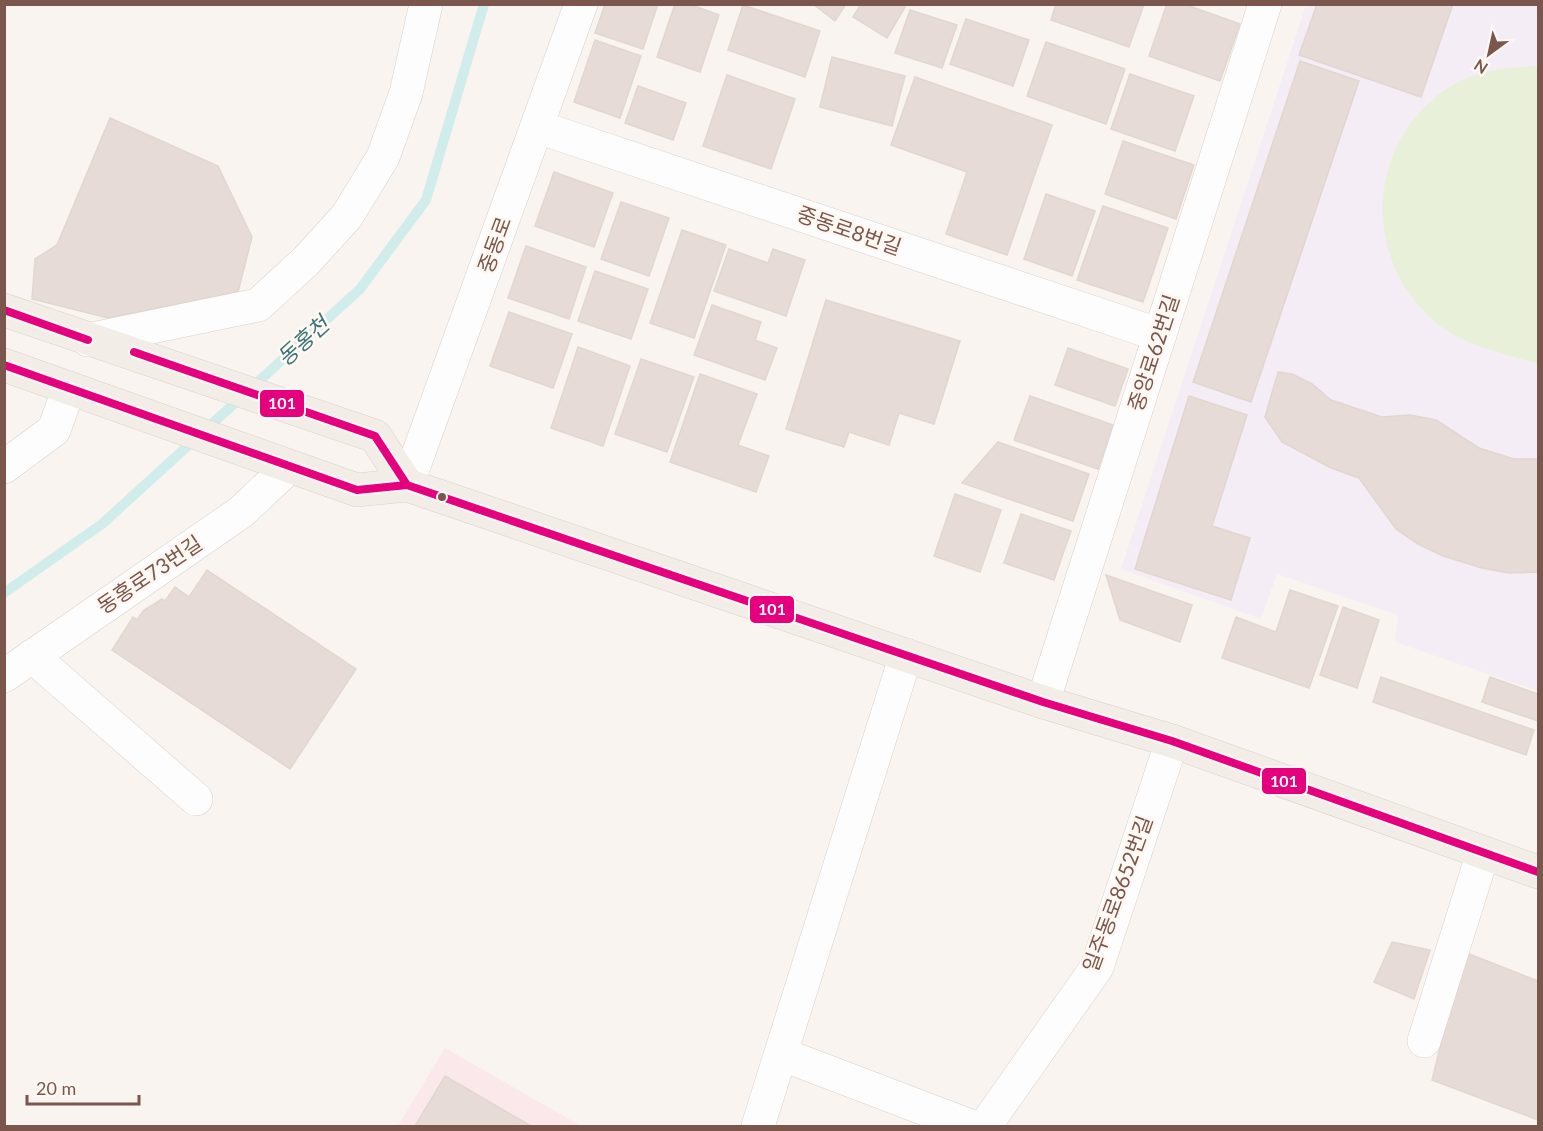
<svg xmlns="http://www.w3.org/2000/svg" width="1543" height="1131" font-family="Lato,'Noto Sans KR',sans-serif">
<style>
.education{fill:#f5edf5}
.medical{fill:#fbe8ea}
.green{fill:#e9f0da}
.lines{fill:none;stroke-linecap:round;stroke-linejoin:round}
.stream{stroke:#d0eceb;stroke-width:10}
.building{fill:#e6dbd6;stroke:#e2d6d1;stroke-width:1.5}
.minor-casing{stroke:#d9d0cc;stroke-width:34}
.major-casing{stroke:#dacfcb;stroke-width:34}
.minor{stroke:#fefdfd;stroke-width:33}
.major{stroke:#f3ede7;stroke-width:33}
.bus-1-casing{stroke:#fff8f2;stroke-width:12}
.bus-1{stroke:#e5007d;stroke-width:8}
.bus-dot{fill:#7b564c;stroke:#fff8f2;stroke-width:2}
.labels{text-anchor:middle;stroke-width:5;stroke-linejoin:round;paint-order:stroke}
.street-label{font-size:21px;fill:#7b564c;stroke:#fff8f2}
.water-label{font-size:22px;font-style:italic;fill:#3b7679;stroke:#fff8f2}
.line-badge{stroke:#fff8f2;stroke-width:2}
.badge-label{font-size:16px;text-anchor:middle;font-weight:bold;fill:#fff}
</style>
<rect width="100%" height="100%" fill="#f9f4ef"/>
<path class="education" d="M1306,5h232v686l-143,-49 3,-27 -121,-41 -16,45 -140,-50z"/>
<path class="medical" d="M445,1048l136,78h-183z"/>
<path class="green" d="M1532,66l6,1v297c-34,-11 -76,-18 -104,-43 -72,-61 -68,-177 11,-231 26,-18 56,-22 87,-24z"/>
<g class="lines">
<path class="stream" d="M4,593l98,-69 258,-235 66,-89 58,-196"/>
</g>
<path class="building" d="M605,4h53l-15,45 -48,-16z
M675,4h14l30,11 -19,57 -43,-15z
M813,4h33l-11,17z
M861,4h41l3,3 -18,31 -34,-21z
M1056,4h88l-15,43 -78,-27z
M1167,4h17l56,20 -20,57 -71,-25z
M1317,4h136l-32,93 -122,-42z
M743,5l77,26 -15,46 -77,-27z
M910,10l47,15 -15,43 -47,-15z
M966,19l63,21 -16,46 -63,-22z
M595,40l46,16 -21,62 -46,-16z
M1046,42l79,27 -19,55 -79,-28z
M832,57l73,19 -13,50 -72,-19z
M1300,61l59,20 -108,321 -58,-20z
M1130,74l64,22 -19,55 -64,-22z
M727,75l68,24 -24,70 -68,-23z
M915,77l137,48 -45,130 -61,-21 21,-62 -76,-27z
M638,86l48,17 -13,37 -48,-17z
M110,118l108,48 34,71 -14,55 -130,26 -76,-19 3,-40 22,-14z
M1123,141l71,24 -18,54 -71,-25z
M554,172l59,21 -19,54 -59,-21z
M1046,194l49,17 -23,65 -48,-17z
M621,202l48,16 -20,58 -48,-17z
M1103,206l65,22 -25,74 -66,-22z
M682,230l44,15 -32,93 -44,-15z
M526,246l60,21 -17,52 -61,-21z
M729,249l39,14 5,-14 32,11 -19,56 -72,-25z
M595,271l53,18 -17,50 -53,-18z
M826,300l134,41 -26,83 -35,-11 -10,32 -40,-13 -5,15 -58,-18z
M712,305l49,17 -6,18 22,8 -12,32 -71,-25z
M509,312l63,22 -19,54 -63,-22z
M578,347l52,19 -27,80 -52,-18z
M1068,348l60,21 -13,37 -60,-21z
M641,359l53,18 -27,75 -52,-18z
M1278,372l14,2 20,10 19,16 51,17 28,-2 26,5 43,28 35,11h24v113l-29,1 -27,-5 -39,-12 -25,-12 -22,-15 -37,-51 -28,-10 -49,-26 -17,-25z
M700,374l57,20 -19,51 31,11 -13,36 -86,-30z
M1030,396l83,29 -15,44 -84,-29z
M1189,396l58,19 -35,111 38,12 -19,62 -96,-31z
M998,442l91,32 -16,47 -111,-38z
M955,494l46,16 -21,62 -46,-16z
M1021,514l50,17 -17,49 -50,-17z
M207,570l149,99 -66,100 -178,-119 21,-33 4,3 7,-10 18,-11 3,2 10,-14 14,10z
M1106,575l86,30 -12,37 -60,-22z
M1290,590l48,16 -29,82 -87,-30 14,-41 40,15z
M1343,607l36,13 -22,68 -37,-13z
M1381,677l153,53 -8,25 -153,-53z
M1490,677l48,17v27l-56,-19z
M1392,942l38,8 -16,49 -40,-17z
M1464,952l74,29v139l-106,-40z
M445,1076l86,50h-116z"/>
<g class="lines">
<defs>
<path id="minor" d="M538,127l622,208
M88,340l170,-35 48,-44 41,-45 36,-59 23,-64 20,-89
M4,467l50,-37 15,-42
M407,485l174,-481
M32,656l164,143
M4,676l237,-164 48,-45
M1043,702l222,-698
M1424,1041l59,-188
M781,1054l189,72
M758,1126l148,-471
M985,1126l112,-159 75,-226"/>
<path id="major" d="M4,310l371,126 32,49
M4,365l353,125 50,-5 636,217 129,39 366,131"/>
</defs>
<use href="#minor" class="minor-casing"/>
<use href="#major" class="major-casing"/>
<use href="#minor" class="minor"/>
<use href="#major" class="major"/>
<defs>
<path id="bus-1" d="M4,310l84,30
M134,352l241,84 32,49
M4,365l353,125 50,-5 636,217 129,39 366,131"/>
</defs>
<use href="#bus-1" class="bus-1-casing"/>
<use href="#bus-1" class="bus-1"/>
</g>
<circle class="bus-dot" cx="442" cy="497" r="5"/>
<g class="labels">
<g class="street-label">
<text transform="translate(849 231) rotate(19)" y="7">중동로8번길</text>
<text transform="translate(495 245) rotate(-70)" y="7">중동로</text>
<text transform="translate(1154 353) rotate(-72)" y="7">중앙로62번길</text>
<text transform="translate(150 575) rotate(-34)" y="7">동홍로73번길</text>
<text transform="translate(1118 894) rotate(-70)" y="7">일주동로8652번길</text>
</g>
<g class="water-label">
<text transform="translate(303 341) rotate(-42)" y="8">동홍천</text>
</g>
</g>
<g class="line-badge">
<rect x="259" y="389" width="46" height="29" rx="6" fill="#e5007d"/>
<rect x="749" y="595" width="46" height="29" rx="6" fill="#e5007d"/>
<rect x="1261" y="767" width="46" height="28" rx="6" fill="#e5007d"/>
</g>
<g class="badge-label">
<text x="282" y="409">101</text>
<text x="772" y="615">101</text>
<text x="1284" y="787">101</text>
</g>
<rect width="1543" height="1131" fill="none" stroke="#7b564c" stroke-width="12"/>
<g transform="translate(1489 54) rotate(213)" stroke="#fff8f2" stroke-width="4.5" paint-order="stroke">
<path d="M0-4.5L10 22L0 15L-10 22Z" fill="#7b564c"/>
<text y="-9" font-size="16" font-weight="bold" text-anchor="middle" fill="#7b564c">N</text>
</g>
<path d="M27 1095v9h112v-9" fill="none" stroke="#7b564c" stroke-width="3"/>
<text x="36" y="1095" font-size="18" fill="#7b564c" stroke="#fff8f2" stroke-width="4.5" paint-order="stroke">20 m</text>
</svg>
